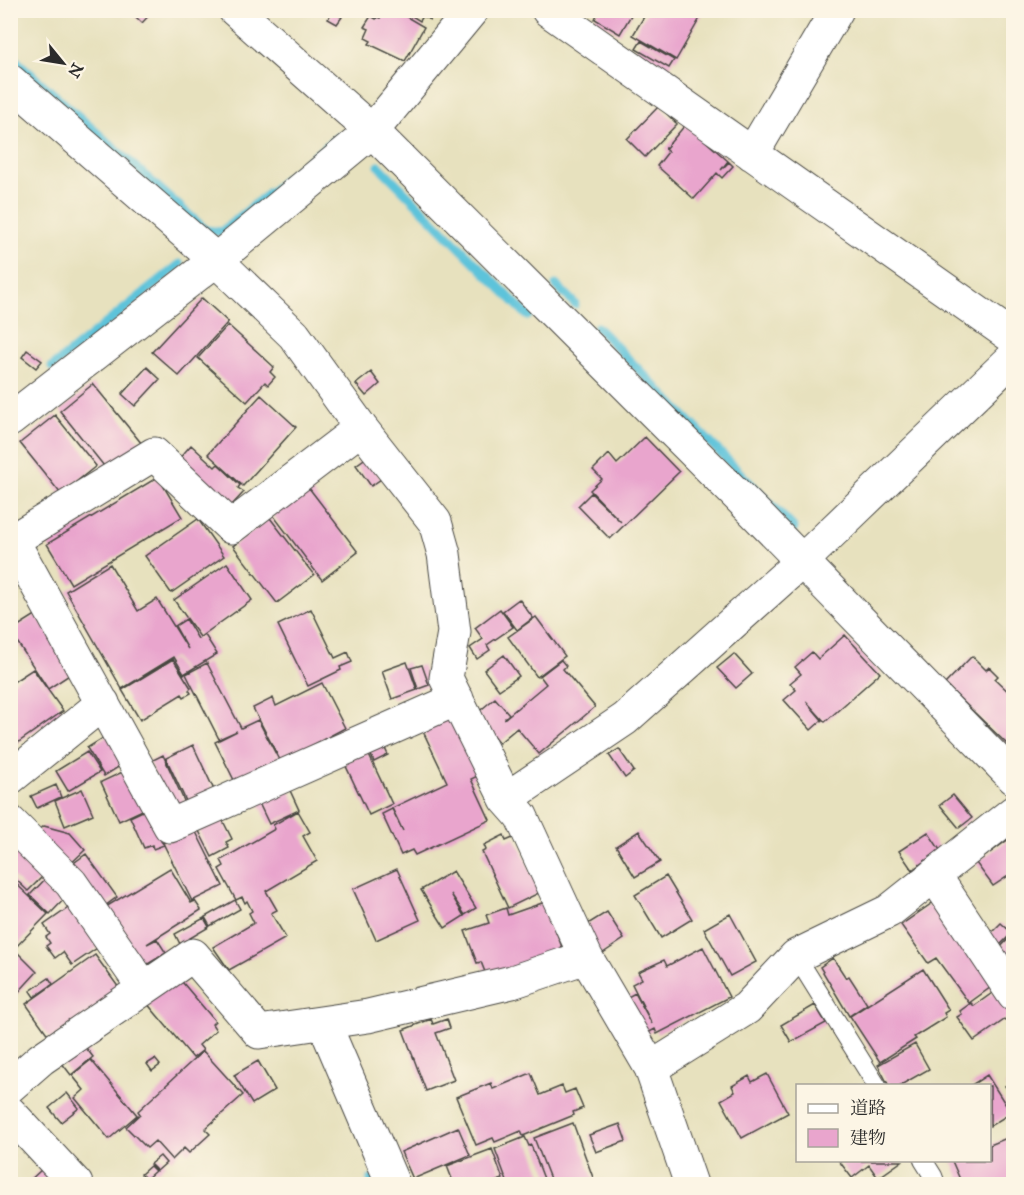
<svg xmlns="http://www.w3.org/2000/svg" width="1024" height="1195" font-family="'IM FELL Great Primer','Noto Serif JP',serif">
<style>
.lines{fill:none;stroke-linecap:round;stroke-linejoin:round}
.stream{stroke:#5dc3da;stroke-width:9}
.building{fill:#e9a5cd}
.service-casing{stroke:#474641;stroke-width:20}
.minor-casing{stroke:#474641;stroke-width:35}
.service{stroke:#fff;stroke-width:18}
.minor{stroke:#fff;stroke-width:33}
</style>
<rect width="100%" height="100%" fill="#fcf5e5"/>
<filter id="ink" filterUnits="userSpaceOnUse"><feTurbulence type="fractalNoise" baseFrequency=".0167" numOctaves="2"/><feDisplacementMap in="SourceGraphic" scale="12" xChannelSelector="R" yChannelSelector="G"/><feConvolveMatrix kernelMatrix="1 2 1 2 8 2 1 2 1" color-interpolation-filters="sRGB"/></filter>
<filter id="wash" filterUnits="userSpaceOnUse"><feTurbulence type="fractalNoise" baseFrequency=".008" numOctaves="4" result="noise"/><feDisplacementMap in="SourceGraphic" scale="24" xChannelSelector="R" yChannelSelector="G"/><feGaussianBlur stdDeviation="1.35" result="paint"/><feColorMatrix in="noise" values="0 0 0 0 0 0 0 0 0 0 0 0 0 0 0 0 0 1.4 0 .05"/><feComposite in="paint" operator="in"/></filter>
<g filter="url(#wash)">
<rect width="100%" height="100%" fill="#e7e1be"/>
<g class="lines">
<path class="stream" d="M10,55l196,175 15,2 117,-95
M379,166l149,150 3,-3
M556,285l19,19
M597,327l197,201
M52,367l128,-103
M371,1180l2,4"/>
</g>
<g id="blocks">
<path class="building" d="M138,10h16l-12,13 -8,-8z
M385,10h10l29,17 -19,34 -36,-17 2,-3 -6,-3 4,-9 -5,-2 7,-11 5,3 1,-2 3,1z
M402,10h34l-6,10 -7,-4 -3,5z
M599,10h35l-14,24 -25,-15z
M648,10h51l4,3 -27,47 -43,-25z
M332,12l10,5 -5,7 -9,-5z
M641,41l33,19 -5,8 -33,-19z
M659,106l18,18 -32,33 -18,-18z
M686,124l42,37 -7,9 8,-8 4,4 -11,12 -5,-5 -23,26 -37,-33 11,-14 -3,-3z
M202,298l26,24 -49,54 -27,-24z
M228,325l46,42 -4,5 5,5 -7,8 -3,-3 -18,20 -49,-44z
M27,350l15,11 -6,7 -14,-11z
M147,367l13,12 -25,27 -13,-12z
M371,372l9,12 -14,12 -10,-12z
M93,384l49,60 -34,27 -48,-60z
M261,395l35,32 -53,59 -35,-32z
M55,415l41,51 -35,28 -41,-51z
M645,437l34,35 -69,67 -32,-33 13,-13 30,29 -31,-32 12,-11 -9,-9 16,-16 8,10z
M191,445l24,22 3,-3 22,21 -2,3 6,4 -14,15 -52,-47z
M367,457l14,22 -10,7 -15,-21z
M158,477l24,40 -111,67 -24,-40z
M309,488l49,64 -36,28 -49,-65z
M270,518l44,57 -37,28 -44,-57z
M198,519l26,37 -53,37 -26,-37z
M227,563l25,37 -52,37 -26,-37z
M110,564l28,47 19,-12 31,50 -13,-23 11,-7 12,20 7,-4 12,19 -33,20 -10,-17 -52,32 -56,-98z
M519,599l14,19 -16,12 -14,-19z
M311,609l24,49 13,-6 4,10 -12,5 1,3 -33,16 -30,-61z
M500,609l13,18 -26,18 3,5 -13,9 -7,-11 13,-9 -8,-11z
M37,614l37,58 -26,17 -38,-58z
M536,617l29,39 -28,21 -29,-40z
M845,635l35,38 -55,49 -19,-21 16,19 -11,10 -27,-30 12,-10 -6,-7 11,-9 -6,-7 17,-15 6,7z
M734,654l18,20 -16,14 -19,-20z
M504,655l15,21 -20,14 -15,-20z
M972,656l14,14 3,-3 9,9 -3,3 19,18v40l-7,7 -62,-60z
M173,659l18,29 -2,2 2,3 -7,4 -2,-3 -42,26 -18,-30z
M561,660l5,6 -3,3 32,38 -56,47 -22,-26 -18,15 -23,-29 19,-16 14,16 -5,5 42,-35 -6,-8z
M407,662l10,28 -25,9 -10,-28z
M207,663l34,65 17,-8 21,40 -44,22 -20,-40 22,-11 -18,8 -33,-65z
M422,665l7,20 -11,4 -7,-21z
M33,669l30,42 -53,37v-64z
M322,683l23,45 -64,34 -28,-54 20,-10 3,8z
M453,712l29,62 -11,5 19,41 -75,35 -3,-5 -11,5 -19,-41 10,-5 11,22 -11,-23 55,-26 -26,-55z
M111,733l17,28 -24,15 -17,-28z
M382,742l6,13 -14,7 -6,-14z
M193,745l21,45 -27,13 -21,-45z
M619,749l15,22 -9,7 -16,-23z
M367,751l25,53 -23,11 -25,-53z
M87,752l13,20 -32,19 -12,-20z
M163,755l22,48 -14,6 -22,-47z
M131,768l18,39 -30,14 -18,-39z
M287,784l12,26 -30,14 -12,-25z
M56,785l5,12 -24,11 -6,-12z
M82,789l11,25 -28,12 -10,-25z
M953,795l19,23 -13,10 -19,-23z
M151,807l15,32 -5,2 3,4 -11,4 -1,-4 -8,3 -14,-31z
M298,811l12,21 -7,4 14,25 -51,30 11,19 -6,3 15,25 -57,32 -16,-23 41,-24 -5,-10 3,-2 -5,-10 -2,2 -3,-6 -6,3 -17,-31 5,-3 -3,-6 54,-31 -2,-4z
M221,817l11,22 -6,3 3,6 -17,9 -15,-30z
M44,826l26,7 15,17 -20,19 -32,-34z
M194,828l29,58 -31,15 -29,-58z
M639,831l21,31 -25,15 -19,-31z
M928,832l12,18 -28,20 -13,-19z
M10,833l39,37 -21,21 -18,-17z
M504,835l2,6 9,-4 26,55 -33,16 -26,-56 4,-2 -2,-5z
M1009,839l5,7v26l-21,14 -17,-23z
M86,854l31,43 -19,14 -31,-43z
M170,868l21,35 4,-2 6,9 -54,34 10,-5 9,14 -23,14 -39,-59z
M397,869l23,51 -44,20 -23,-51z
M453,871l23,37 -11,7 -14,-21 13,22 -19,12 -24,-38z
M50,874l20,19 -20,21 -20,-19z
M666,876l26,43 -31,19 -26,-43z
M10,878l38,36 -38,39z
M938,899l60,83 -29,21 -33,-45 -8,5 -27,-38z
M235,900l5,9 -30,17 -5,-9z
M545,902l18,48 -76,27 -6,-15 -4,1 -12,-32 24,-8 -3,-8 20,-7 2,7z
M74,904l29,40 -31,21 -9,-13 -8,6 -9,-12 4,-3 -4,-6 4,-3 -6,-9z
M607,912l17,27 -24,16 -14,-30z
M730,914l26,48 -26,14 -26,-47z
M204,918l5,9 -29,17 -5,-10z
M1001,923l11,10 -12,12 -11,-10z
M1014,933v34l-17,-16z
M703,947l26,50 -72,37 -2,-5 -11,6 -20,-36 11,-6 17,31 -20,-40 10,-5 -4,-7 26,-12 3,6z
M16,951l21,21 -22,24 -5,-5v-34z
M95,955l27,37 -71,47 -25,-35z
M833,958l13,20 3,-2 18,28 -18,12 -29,-49z
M923,969l26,41 -5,3 2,4 -32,20 2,2 -36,23 -30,-46z
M177,976l38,45 -3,3 4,6 -17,15 4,5 -10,8 -47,-56z
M49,978l4,6 -19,13 -4,-6z
M1002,986l12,16v11l-40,28 -17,-24 5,-3 -2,-3 11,-8 3,3z
M815,1005l11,18 -35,19 -10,-17z
M431,1019l2,5 14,-5 3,9 -14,5 18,47 -28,11 -23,-61z
M80,1040l13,17 -22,18 -13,-17z
M915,1044l14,25 -30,17h-10l-11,-21z
M203,1051l40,44 -38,34 5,5 -21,19 -5,-5 -12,12 -17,-19 -8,7 -21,-21 14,-13 -2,-3z
M155,1059l5,6 -8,6 -5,-7z
M91,1060l46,55 -28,24 -34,-41 9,-8 -12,-15z
M258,1061l17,29 -23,14 -18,-29z
M531,1073l9,22 22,-9 3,7 10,-4 8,19 -10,4 1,3 -51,21 -2,-5 -26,11 -2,-4 -17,7 -20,-48 35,-14 2,6z
M767,1074l21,39 -46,25 -21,-38 14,-8 -3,-6 17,-10 3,6z
M987,1075l24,38 -21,13v-40h-20z
M1014,1080v18l-9,-12z
M67,1093l12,15 -18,14 -12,-14z
M573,1123l22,60 -43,1 -18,-46z
M620,1124l6,17 -30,11 -7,-17z
M458,1127l12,28 -57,24 -12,-27z
M1014,1135v49h-52l-10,-23h38v-16z
M525,1137l4,9 2,-1 15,39h-38l-13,-35z
M492,1149l11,30 -14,5h-35l-7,-18z
M160,1156l6,7 -9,8 -7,-7z
M839,1161h63l-24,17 -9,-13 -17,13z
M150,1166l5,5 -9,8 -5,-5z
M42,1169l15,15h-31z"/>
</g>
</g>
<g filter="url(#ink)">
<use href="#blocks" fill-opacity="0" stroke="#474641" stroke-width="1.5"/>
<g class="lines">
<defs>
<path id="service" d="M796,956l81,130
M923,1160l10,16 3,8"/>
<path id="minor" d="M235,10l137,121 100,-121
M548,10l466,328
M10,81l206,179 78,75 67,93 74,94 9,32 10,78 -8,46 60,121 15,17 65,141
M752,154l85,-144
M10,420l206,-160 156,-129 382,381 260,266
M10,536l160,290 287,-127
M13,540l141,-86 77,73 130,-99
M10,778l93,-75
M506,799l119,-80 177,-158 212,-204
M10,822l61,61 73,105
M934,875l80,120
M324,1023l69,161
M651,1068l96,-60 49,-52 93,-45 125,-99
M10,1086l31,-27 152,-104 66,77 109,-16 144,-34 74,-25 65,111 40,116
M10,1113l66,71"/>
</defs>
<use href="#service" class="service-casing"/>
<use href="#minor" class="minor-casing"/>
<use href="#service" class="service"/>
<use href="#minor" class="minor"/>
</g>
</g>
<rect width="1024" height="1195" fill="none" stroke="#fcf5e5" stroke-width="36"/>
<rect x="796" y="1084" width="195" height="78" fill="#fcf5e5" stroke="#a8a49b" stroke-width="1.5"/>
<rect x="808" y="1104" width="30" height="9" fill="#ffffff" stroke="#a8a49b" stroke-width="1.5"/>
<text x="850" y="1114" font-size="18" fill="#2b2b2b">道路</text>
<rect x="808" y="1129" width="30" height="18" fill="#e9a5cd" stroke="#a8a49b" stroke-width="1.5"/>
<text x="850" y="1144" font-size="18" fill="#2b2b2b">建物</text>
<g transform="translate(63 63) rotate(120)" stroke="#fcf5e5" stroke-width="4.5" paint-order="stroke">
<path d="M0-4.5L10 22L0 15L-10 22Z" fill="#2b2b2b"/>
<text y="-9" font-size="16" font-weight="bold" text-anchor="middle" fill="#2b2b2b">N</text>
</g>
</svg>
